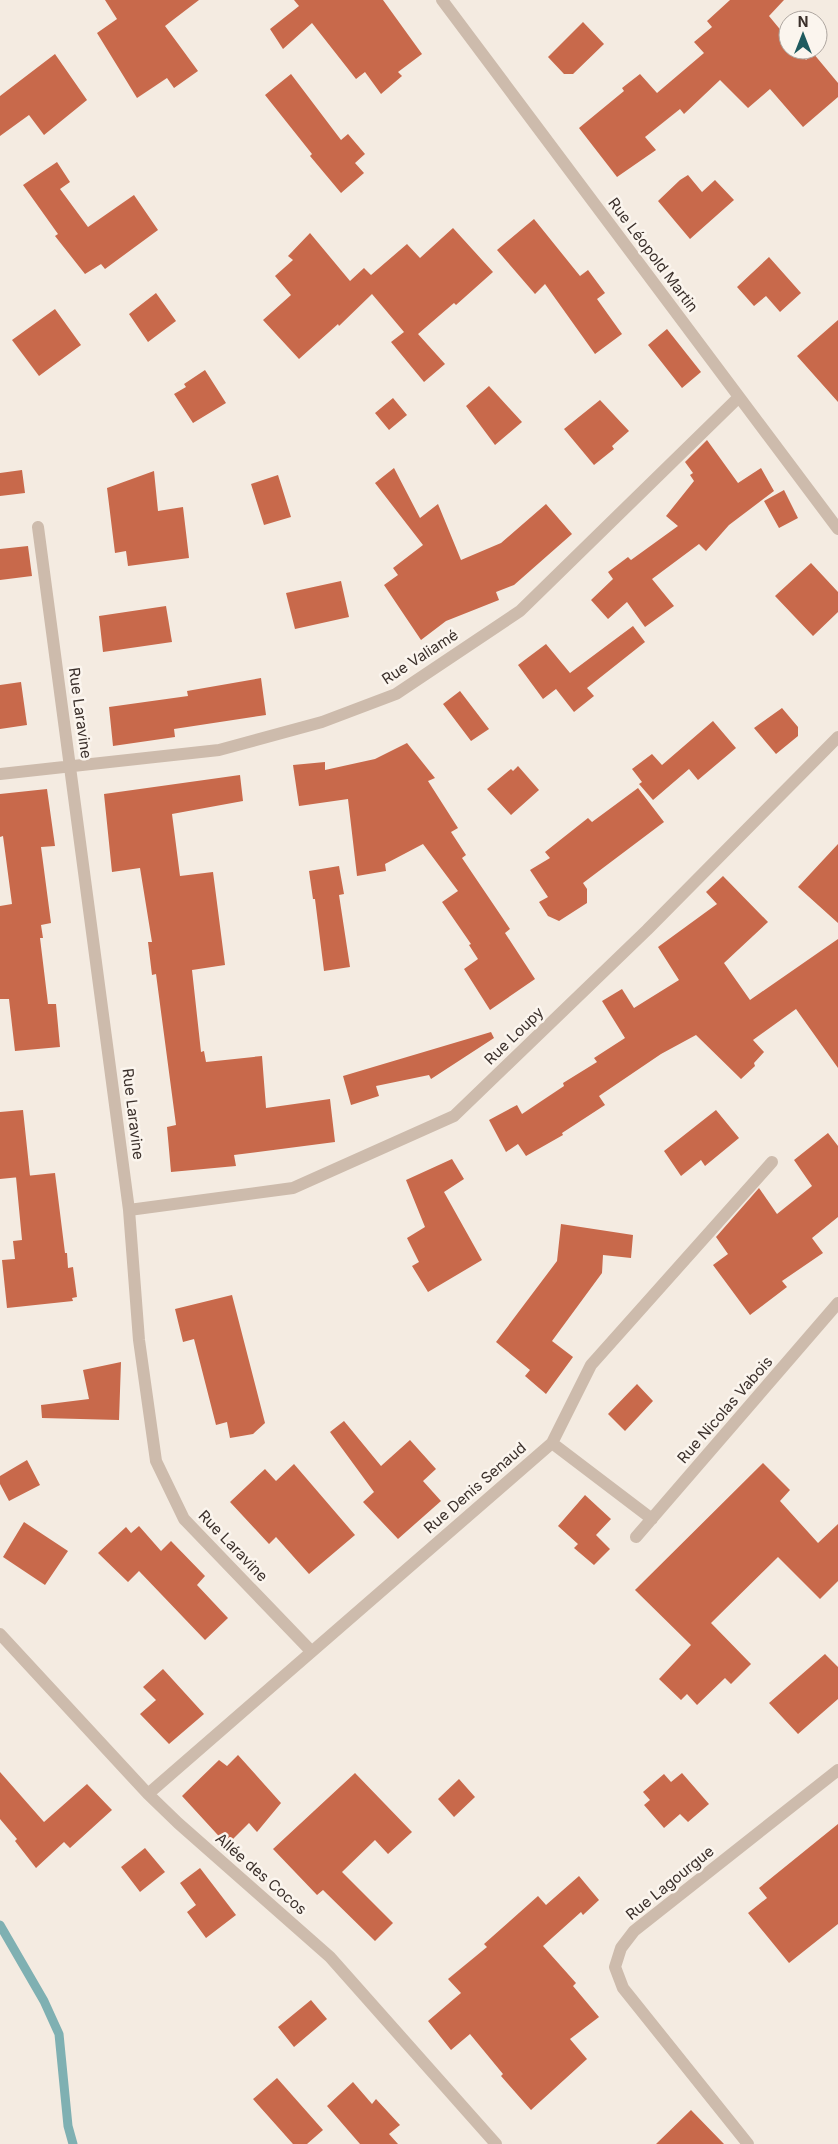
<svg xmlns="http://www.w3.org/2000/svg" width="838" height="2144" font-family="Inter,sans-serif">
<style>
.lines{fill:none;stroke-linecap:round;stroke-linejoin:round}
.stream{stroke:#7fb0b2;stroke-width:9}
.building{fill:#c8694b}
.minor{stroke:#cdbbac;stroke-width:12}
.labels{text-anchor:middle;stroke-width:5;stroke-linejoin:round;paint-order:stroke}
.street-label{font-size:15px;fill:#3b302b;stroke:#fbf5ee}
</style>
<rect width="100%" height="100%" fill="#f4ebe1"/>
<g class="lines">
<path class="stream" d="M0,1925l44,76 15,33 9,92 5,18"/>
</g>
<path class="building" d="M105,0h94l-34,26 33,45 -24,17 -7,-10 -30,20 -40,-65 20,-14z
M294,0h89l39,54 -24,18 4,4 -21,18 -16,-22 -9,7 -44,-56 -29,26 -13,-20 29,-23z
M730,0h54l-15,16 19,23v11h10l8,10 7,-7 25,30v14l-35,30 -33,-38 -22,19 -28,-28 -36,34 -4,-5 -35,28 11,13 -39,27 -38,-49 45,-37 -2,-3 18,-14 17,19 47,-40 -10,-11 18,-15 -5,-6z
M583,22l21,22 -31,30h-9l-16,-17z
M55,54l32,46 -43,35 -15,-20 -29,21v-40z
M291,74l50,66 7,-6 17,20 -10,9 9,10 -23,20 -31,-37 2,-2 -47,-59z
M57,162l13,20 -10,7 28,38 46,-32 24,35 -53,39 -4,-5 -16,10 -30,-38 3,-2 -35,-49z
M688,175l14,17 13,-12 19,20 -44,39 -32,-38 22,-21z
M534,219l46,57 8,-6 17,23 -8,6 25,35 -27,20 -50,-70 -10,10 -38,-44z
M453,228l40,44 -37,33 -2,-2 -36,31 27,30 -21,18 -33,-40 13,-10 -32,-38 -33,32 -1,-2 -39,35 -36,-39 28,-25 -16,-19 18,-16 -5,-4 22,-23 40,48 14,-13 7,7 36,-31 13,14z
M769,257l32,36 -21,19 -14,-16 -12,10 -17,-19z
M156,293l20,28 -28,21 -19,-28z
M55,309l26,36 -42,31 -27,-36z
M838,320v82l-41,-46z
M667,329l34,43 -19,16 -34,-43z
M205,370l21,33 -33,20 -19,-29 12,-7 -2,-3z
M489,386l33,36 -27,23 -29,-39z
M393,398l14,17 -18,15 -14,-17z
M600,400l29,31 -17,15 2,3 -20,16 -30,-36z
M707,440l31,43 23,-15 13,23 -45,34 -23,26 -7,-7 -47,35 22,27 -29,21 -18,-25 -19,17 -17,-19 22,-21 -5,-7 20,-15 3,3 47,-34 -12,-10 28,-35 -4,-6 3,-2 -8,-11z
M394,468l26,50 18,-14 23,56 40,-17 45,-39 26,30 -58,51 -18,7 3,8 -53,21 -25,19 -37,-55 14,-10 -5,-7 30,-23 -48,-62z
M22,470l3,23 -25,3v-23z
M154,471l4,40 25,-4 6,51 -61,8 -2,-15 -11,2 -8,-65z
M278,475l13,42 -27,8 -13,-41z
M784,490l14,28 -19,10 -15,-27z
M28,546l4,30 -32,4v-31z
M811,563l27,29v20l-25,24 -38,-40z
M341,581l8,36 -54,12 -9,-36z
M166,606l6,36 -69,10 -4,-36z
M633,626l12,16 -58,46 7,8 -20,16 -18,-23 -13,10 -25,-34 28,-21 24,29z
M261,678l5,37 -92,14 1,8 -62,9 -4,-39 79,-11 -1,-5z
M21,682l6,43 -27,4v-44z
M460,691l29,38 -18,12 -28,-37z
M782,708l16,19v9l-22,18 -22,-26z
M713,721l23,27 -38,32 -9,-11 -36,31 -14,-16 3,-2 -10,-13 20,-15 10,11z
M407,743l28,35 -7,3 30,47 -7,4 15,23 -4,3 48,71 -5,4 30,46 -45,31 -26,-41 14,-10 -9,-14 2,-1 -29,-42 16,-11 -35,-47 -38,20 1,7 -29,5 -9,-77 -49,7 -6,-41 32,-3v8l50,-11z
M518,766l21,24 -28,25 -24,-26 24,-20 2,2z
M240,775l3,26 -71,13 8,62 33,-4 12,93 -33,5 9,82 3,-1 2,11 56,-6 4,52 64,-9 5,43 -101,13 2,11 -65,6 -4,-45 9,-2 -20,-151 -4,1 -4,-33h4l-12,-74 -28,4 -8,-78z
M638,788l26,34 -81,61 4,6v14l-28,18 -11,-5 -9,-14 9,-5 -18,-27 20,-12 -5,-6 43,-34 4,4z
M47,789l8,57 -14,1 10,76 -10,2 2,13h-3l8,66h8l4,43 -45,4 -6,-52h-9v-93l12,-2 -9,-68 -3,1v-43z
M838,844v79l-40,-36z
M339,866l5,28 -5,1 11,72 -26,4 -9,-72h-2l-4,-28z
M723,876l45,46 -44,41 26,37 88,-61v129l-42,-59 -43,31 11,12 -10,11 1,3 -14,13 -45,-44 -35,19 -62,42 6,9 -43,28 1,2 -37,21 -8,-12 -12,8 -17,-32 28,-15 5,9 42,-28 -1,-3 34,-21 -3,-4 31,-20 -23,-37 20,-12 12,19 45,-28 -21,-33 59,-43 -11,-12z
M491,1032l3,6 -63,41 -2,-4 -53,11 3,10 -28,9 -8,-29z
M23,1110l7,66 -30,3v-67z
M716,1110l23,28 -34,28 -4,-6 -20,16 -17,-25z
M828,1133l10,13v71l-26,21 11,15 -41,28 5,6 -37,28 -37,-50 15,-11 -12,-17 43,-49 18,26 35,-28 -18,-26z
M452,1159l12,20 -20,13 38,68 -54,32 -16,-26 7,-4 -12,-24 18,-11 -19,-47z
M55,1173l10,80h2l1,15 5,-1 4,30 -5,1 1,3 -66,7 -5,-48 13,-1 -2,-18 9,-1 -6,-63z
M561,1224l72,11 -2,23 -28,-3 -1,18 -50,68 21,16 -27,37 -21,-18 5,-6 -34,-28 61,-81z
M232,1295l33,128 -12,11 -23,4 -3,-16 -11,3 -22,-86 -11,3 -8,-33z
M121,1362l-2,58 -77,-2 -1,-13 48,-6 -6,-29z
M637,1384l16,17 -28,30 -17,-17z
M344,1421l37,45 29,-26 26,29 -13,12 18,20 -43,38 -35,-37 11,-10 -44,-60z
M27,1460l13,25 -31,16 -9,-17v-8z
M763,1463l27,27 -10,11 38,42 20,-19v57l-18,18 -42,-42 -67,66 40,41 -20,20 -6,-6 -28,27 -10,-11 -6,6 -22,-21 32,-34 -56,-55z
M294,1464l61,71 -46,39 -33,-37 -7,7 -39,-42 35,-33 11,12z
M585,1495l26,24 -15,16 14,14 -16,16 -20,-17 4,-4 -20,-18z
M24,1522l44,29 -23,34 -42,-28z
M139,1526l22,25 10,-10 34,35 -8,9 31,33 -23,22 -66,-69 -11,11 -30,-29 28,-26 5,6z
M825,1654l13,13v32l-40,35 -29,-31z
M163,1669l41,45 -35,30 -29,-30 16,-14 -13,-13z
M238,1755l43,48 -24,29 -8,-9 -22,22 -45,-49 37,-36 8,6z
M0,1772l44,50 43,-38 25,26 -42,38 -6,-6 -28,26 -21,-27 2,-2 -17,-20z
M355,1773l57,59 -24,22 -13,-14 -33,32 51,51 -18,18 -52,-51 -6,5 -44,-46z
M682,1773l27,31 -21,18 -8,-8 -16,14 -20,-23 6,-5 -7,-8 21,-18 7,8z
M459,1779l16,18 -21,20 -16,-18z
M838,1824v100l-49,39 -41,-50 19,-15 -8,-10z
M145,1848l20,24 -25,20 -19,-25z
M200,1868l36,47 -30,23 -19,-26 9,-7 -16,-22z
M579,1876l20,24 -16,15 -2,-3 -38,34 33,37 -3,3 26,31 -29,22 17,20 -56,51 -30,-34 2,-2 -33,-40 -19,16 -23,-29 33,-28 -13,-14 39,-32 -3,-3 54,-48 8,9z
M311,2000l16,19 -33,28 -16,-20z
M277,2078l46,52 -16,14h-14l-40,-45z
M353,2082l19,22 4,-5 24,26 -11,9 9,10h-38l-33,-38z
M691,2110l33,34h-68z"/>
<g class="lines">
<path class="minor" d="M442,0l396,529
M38,527l91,683 10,130 17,121 28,58 127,132
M0,774l219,-24 103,-28 74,-28 124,-83 219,-214
M129,1210l164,-22 161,-72 193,-186 191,-193
M552,1443l100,76
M636,1537l202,-234
M0,1634l148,160 30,29 152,134 166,187
M148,1794l404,-351 39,-78 181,-203
M748,2144l-125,-156 -8,-21 6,-19 13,-17 204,-161"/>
</g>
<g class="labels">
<g class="street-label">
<text transform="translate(653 255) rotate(53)" y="5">Rue Léopold Martin</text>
<text transform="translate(420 657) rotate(-33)" y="5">Rue Valiamé</text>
<text transform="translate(80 713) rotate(82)" y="5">Rue Laravine</text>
<text transform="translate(514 1036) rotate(-44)" y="5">Rue Loupy</text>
<text transform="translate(133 1114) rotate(83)" y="5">Rue Laravine</text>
<text transform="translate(725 1410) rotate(-49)" y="5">Rue Nicolas Vabois</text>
<text transform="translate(475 1488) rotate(-41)" y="5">Rue Denis Senaud</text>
<text transform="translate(233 1546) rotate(46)" y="5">Rue Laravine</text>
<text transform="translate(261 1874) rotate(41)" y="5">Allée des Cocos</text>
<text transform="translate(670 1883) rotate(-39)" y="5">Rue Lagourgue</text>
</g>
</g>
<g transform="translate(803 35)"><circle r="24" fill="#fbf5ee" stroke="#aea6a0"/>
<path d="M0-4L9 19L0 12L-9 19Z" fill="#1f5a5e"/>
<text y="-8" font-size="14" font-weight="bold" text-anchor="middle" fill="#3b302b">N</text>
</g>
</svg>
